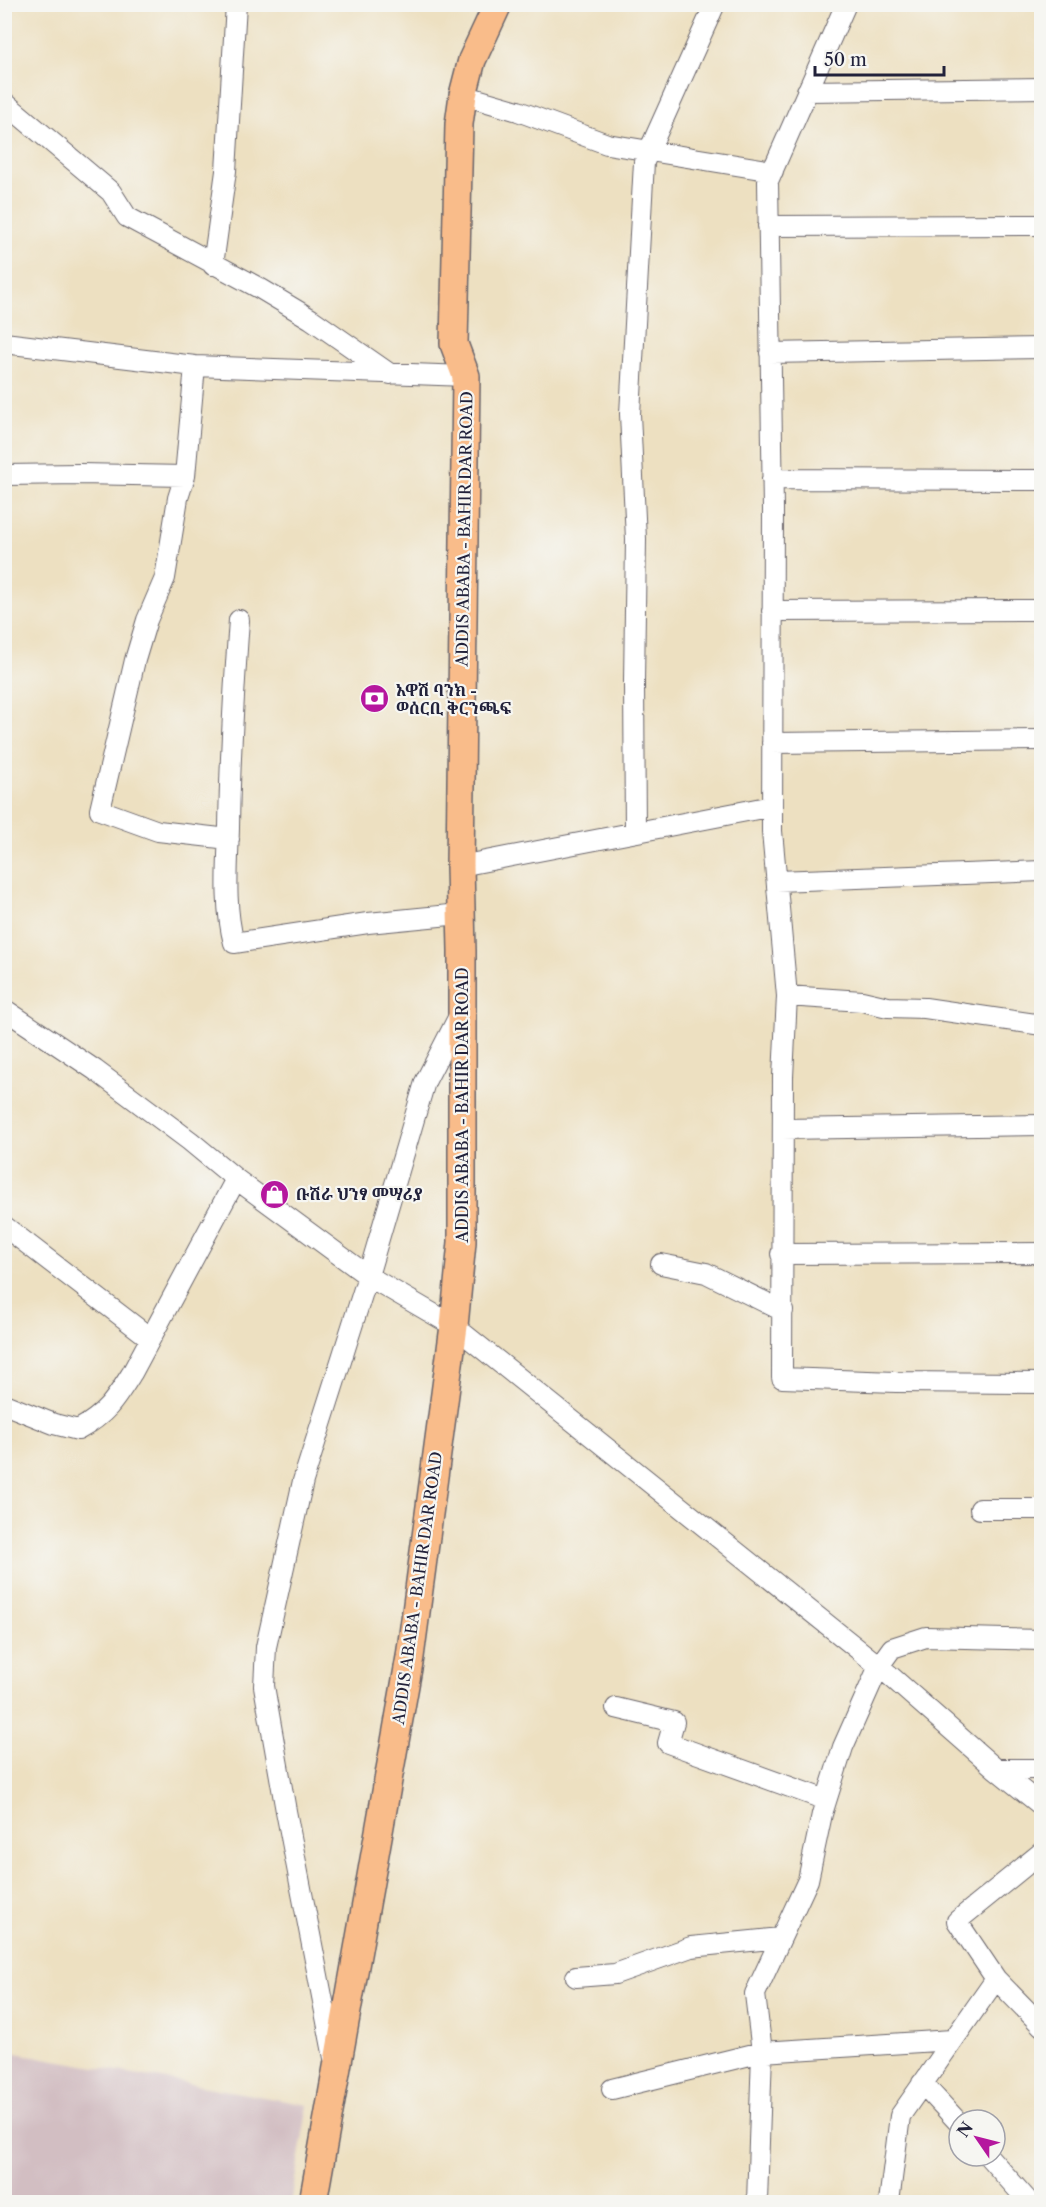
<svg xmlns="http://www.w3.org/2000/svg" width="1046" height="2207" font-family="'Libre Caslon Text','Noto Serif Ethiopic',serif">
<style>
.industrial{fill:#d2bec2}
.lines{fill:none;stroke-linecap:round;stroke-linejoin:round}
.minor-casing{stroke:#69646a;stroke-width:22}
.highway-casing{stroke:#69646a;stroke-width:30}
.minor{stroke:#fff;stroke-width:20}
.highway{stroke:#f9bc8a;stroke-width:27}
.labels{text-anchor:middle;stroke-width:4.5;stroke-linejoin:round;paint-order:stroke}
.street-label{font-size:16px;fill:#22223b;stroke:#f6f6f2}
.poi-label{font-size:16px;font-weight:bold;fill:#22223b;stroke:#f6f6f2;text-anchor:start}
</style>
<rect width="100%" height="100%" fill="#f6f6f2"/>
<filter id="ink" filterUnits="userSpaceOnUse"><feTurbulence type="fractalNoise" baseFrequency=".0167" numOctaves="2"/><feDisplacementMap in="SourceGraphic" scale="12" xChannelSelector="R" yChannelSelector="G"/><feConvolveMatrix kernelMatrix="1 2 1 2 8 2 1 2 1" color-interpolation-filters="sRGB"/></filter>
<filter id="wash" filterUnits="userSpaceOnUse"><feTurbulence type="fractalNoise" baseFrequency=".008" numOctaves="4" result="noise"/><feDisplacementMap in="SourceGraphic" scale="24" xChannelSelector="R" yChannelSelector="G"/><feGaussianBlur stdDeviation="1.35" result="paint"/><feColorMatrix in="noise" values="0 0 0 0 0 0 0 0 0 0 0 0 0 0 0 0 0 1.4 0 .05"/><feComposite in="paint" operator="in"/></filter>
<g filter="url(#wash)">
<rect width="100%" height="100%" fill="#ede0c1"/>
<path class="industrial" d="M5,2051l303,54 -17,97h-286z"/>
</g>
<g filter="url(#ink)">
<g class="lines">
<defs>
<path id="minor" d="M846,4l-78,177 5,328 -1,322 15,165 -4,81 -1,301 114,4 146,1
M807,91l235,-3
M463,95l55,16 89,33 166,27
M4,102l107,90 16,25 134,72 50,30 79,55
M768,226l274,-1
M213,265l13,-94 10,-167
M4,343l191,23 271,10
M770,353l272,-5
M4,475l76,-1 105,2 10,-110
M185,476l-7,22 -13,80 -18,42 -12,40 -35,150 58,21 71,8
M772,479l270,1
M772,611l270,-1
M239,620c-5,69 -9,138 -10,208 -1,37 -5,78 5,115l134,-20 92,-9
M772,743l270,-3
M635,831l-1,-149 2,-143 -6,-125 14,-252 71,-158
M460,866l312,-60
M777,881l265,-10
M787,996l75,5 26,6 37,1 117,17
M4,1009l91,61 95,71 46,38 132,97 86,50 425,340 117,103 46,37
M783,1129l259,-4
M4,1226l146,112
M781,1254l261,-1
M661,1264l45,9 77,38
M4,1404l50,20 24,6c29,-16 37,-30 54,-57l104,-194
M980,1509h62
M616,1708l58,14 -6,21 158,57
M996,1769h46
M1042,1852l-85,69 39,58 46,47
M576,1977l39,-3 76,-27 90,-9
M334,2058l-48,-247 -22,-125 2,-39 37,-166 65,-205 57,-194 36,-70
M922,2083l37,40
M612,2089l150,-37 190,-12
M988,2156l41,46
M757,2202l5,-150 -7,-58 53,-114 14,-66 21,-67 36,-81 13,-18 34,-11 116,3
M889,2202l11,-86 96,-137"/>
<path id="highway" d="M313,2202l97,-545 44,-331 8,-84v-291l-2,-85 6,-490 -12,-32 5,-220 4,-29 9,-35 26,-56"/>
</defs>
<use href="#minor" class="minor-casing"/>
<use href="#highway" class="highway-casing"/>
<use href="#minor" class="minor"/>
<use href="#highway" class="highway"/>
</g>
</g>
<defs>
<symbol id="bank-disc" viewBox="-11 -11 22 22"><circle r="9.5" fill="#b5179e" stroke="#f6f6f2"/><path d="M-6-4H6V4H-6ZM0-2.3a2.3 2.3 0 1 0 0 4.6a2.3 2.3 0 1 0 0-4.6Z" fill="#fff"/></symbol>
<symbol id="shop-disc" viewBox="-11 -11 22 22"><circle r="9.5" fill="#b5179e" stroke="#f6f6f2"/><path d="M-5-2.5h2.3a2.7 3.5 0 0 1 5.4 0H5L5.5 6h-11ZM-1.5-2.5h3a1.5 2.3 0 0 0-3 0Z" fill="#fff"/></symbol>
</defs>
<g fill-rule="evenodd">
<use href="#bank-disc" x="358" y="682" width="33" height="33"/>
<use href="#shop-disc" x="258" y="1178" width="33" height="33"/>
</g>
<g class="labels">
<g class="street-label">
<text transform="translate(464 529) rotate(-89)" y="6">ADDIS ABABA - BAHIR DAR ROAD</text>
<text transform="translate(462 1105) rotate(-90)" y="6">ADDIS ABABA - BAHIR DAR ROAD</text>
<text transform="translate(417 1588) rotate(-82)" y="6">ADDIS ABABA - BAHIR DAR ROAD</text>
</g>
<g class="poi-label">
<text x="396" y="696">አዋሽ ባንክ -<tspan x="396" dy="18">ወሰርቢ ቅርንጫፍ</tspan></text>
<text x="296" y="1200">ቡሽራ ህንፃ መሣሪያ</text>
</g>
</g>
<rect width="1046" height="2207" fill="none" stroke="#f6f6f2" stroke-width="24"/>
<g transform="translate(977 2138) rotate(305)"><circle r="28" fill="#f6f6f2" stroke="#a1a1a9" stroke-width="1.5"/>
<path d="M0-4.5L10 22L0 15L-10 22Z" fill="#b5179e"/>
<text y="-9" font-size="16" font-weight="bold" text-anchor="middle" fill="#22223b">N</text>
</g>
<path d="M815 66v9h129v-9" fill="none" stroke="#22223b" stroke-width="3"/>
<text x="824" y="66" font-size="18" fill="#22223b" stroke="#f6f6f2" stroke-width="4.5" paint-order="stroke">50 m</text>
</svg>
